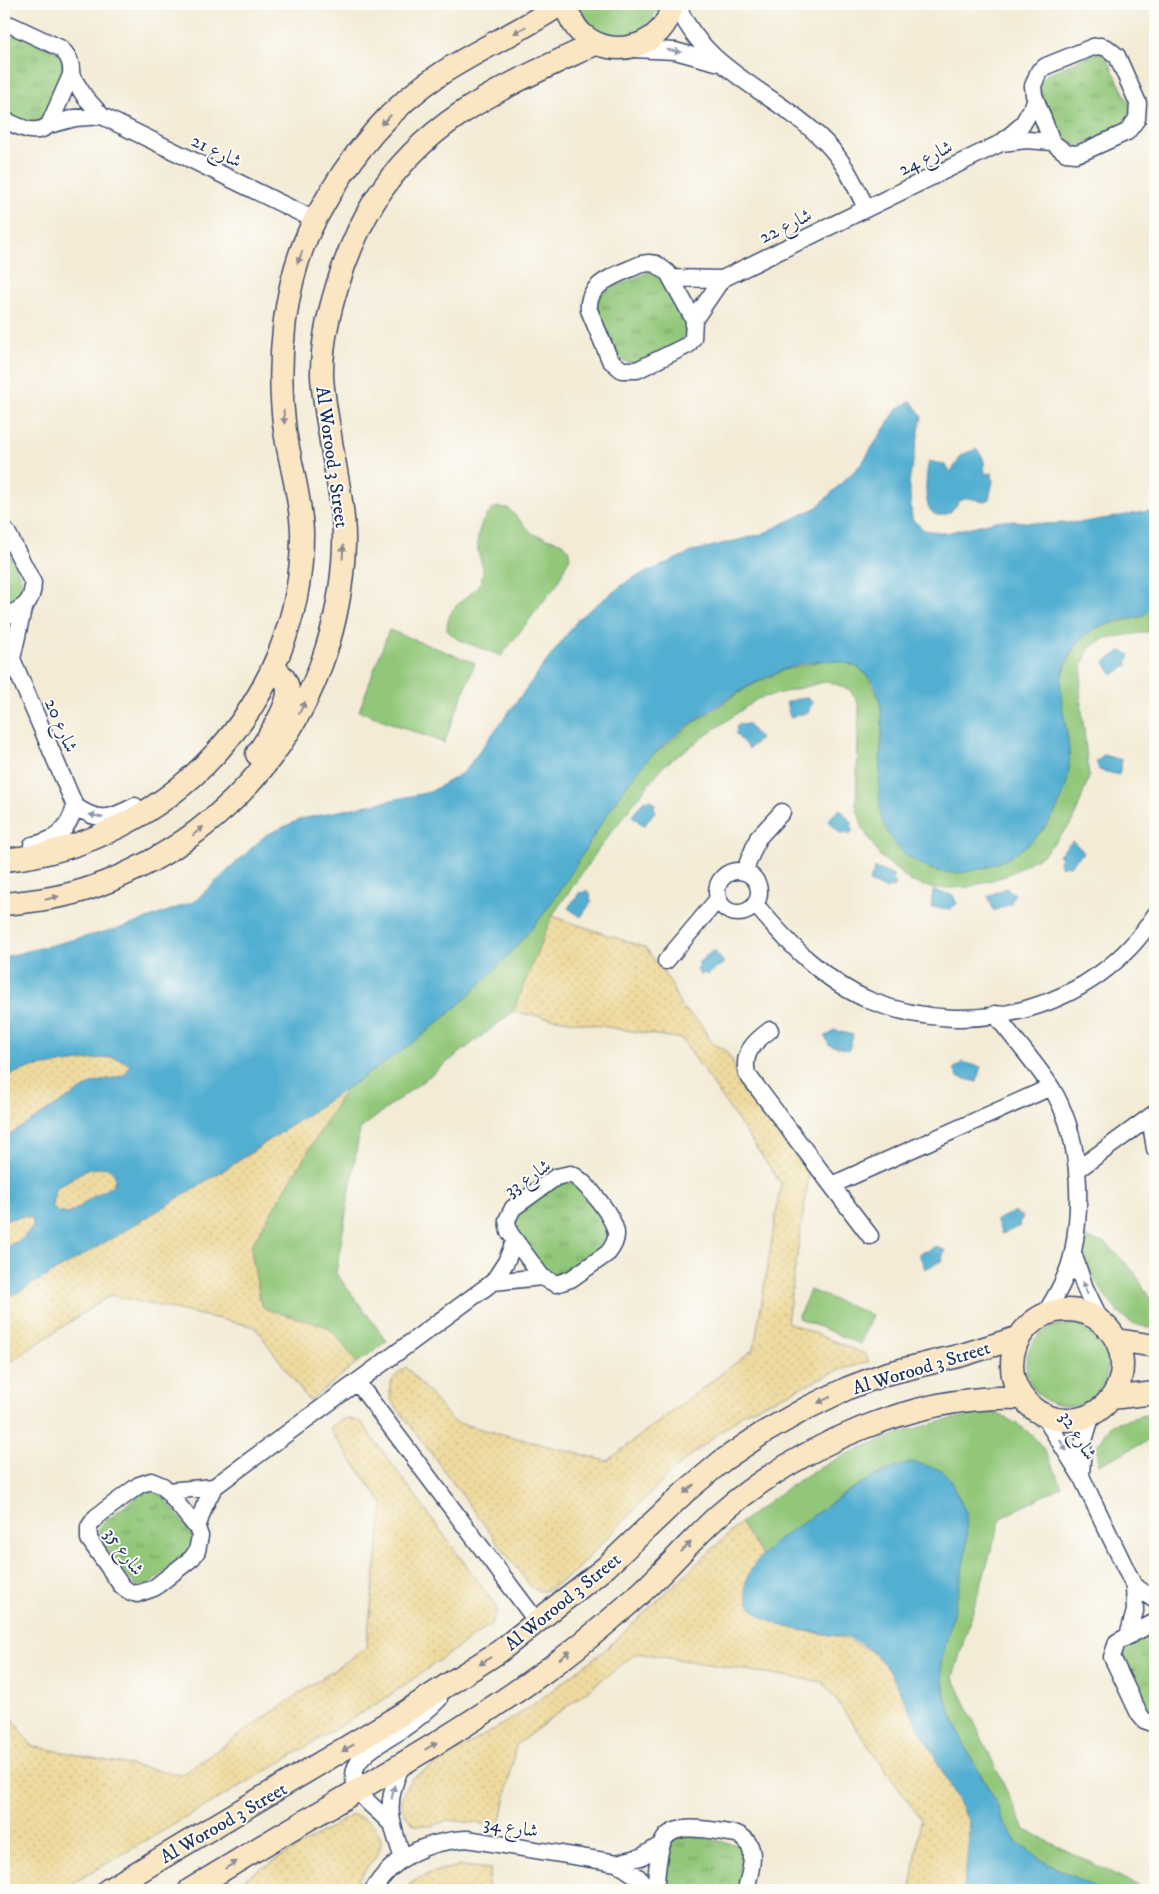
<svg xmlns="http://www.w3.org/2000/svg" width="1159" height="1894" font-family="'IM FELL DW Pica',Amiri,serif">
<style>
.green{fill:#92c779;stroke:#567b6c}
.sand{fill:url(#sand-dots);stroke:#84847e}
.park{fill:url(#park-tufts);stroke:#567b6c}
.water{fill:#53afd1;stroke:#376f98;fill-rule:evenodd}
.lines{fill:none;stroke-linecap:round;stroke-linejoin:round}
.street-casing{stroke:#3b4b70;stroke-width:19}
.secondary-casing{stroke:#3b4b70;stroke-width:25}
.street{stroke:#fff;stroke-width:16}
.secondary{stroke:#fbe6c3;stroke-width:22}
.oneway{fill:#8b8a90}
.oneway2{fill:#8d97ae}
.labels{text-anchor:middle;stroke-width:4;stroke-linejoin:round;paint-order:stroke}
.street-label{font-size:19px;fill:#1b2f5e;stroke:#fdfcf7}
</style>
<defs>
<pattern id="sand-dots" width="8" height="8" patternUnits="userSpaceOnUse" patternTransform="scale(1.25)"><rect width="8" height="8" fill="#eeda9e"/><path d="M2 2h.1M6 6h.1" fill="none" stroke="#ccbb8a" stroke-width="1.8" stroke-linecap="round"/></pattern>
<pattern id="park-tufts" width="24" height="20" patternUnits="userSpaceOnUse" patternTransform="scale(1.25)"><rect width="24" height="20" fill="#92c779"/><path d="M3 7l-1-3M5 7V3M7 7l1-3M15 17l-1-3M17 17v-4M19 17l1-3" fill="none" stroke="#76a266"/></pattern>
</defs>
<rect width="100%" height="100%" fill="#fdfcf7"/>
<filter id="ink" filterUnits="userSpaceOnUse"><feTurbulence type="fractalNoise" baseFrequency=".02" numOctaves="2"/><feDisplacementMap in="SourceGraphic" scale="10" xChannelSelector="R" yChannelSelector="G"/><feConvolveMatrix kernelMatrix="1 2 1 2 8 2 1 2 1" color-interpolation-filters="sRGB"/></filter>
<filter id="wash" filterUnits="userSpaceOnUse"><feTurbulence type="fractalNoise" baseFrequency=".0096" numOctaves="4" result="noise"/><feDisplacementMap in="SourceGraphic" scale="20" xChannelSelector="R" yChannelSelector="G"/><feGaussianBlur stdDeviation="1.12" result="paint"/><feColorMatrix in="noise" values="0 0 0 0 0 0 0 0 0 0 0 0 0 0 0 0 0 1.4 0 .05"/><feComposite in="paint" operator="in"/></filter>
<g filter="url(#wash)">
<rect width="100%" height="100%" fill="#f3ebd6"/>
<path class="green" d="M578,4h81c-12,44 -68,43 -81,0z
M497,507l11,1 25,26 30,9 5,6 2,8 -13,27 -56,72 -44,-17 -10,-9c0,-32 31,-30 36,-56 1,-7 -3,-13 -4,-19 -4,-18 1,-39 18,-48z
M1155,604v27l-49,7 -16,9 -7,16 -3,30 9,84 -16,45 -30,33 -38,21 -36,11 -35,2 -24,-8 -30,-25 -17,-27 -7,-24 3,-100 -9,-15 -22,-9 -71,18 -94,67 -60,77 -51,73 -39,96 -153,117 -24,144 51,68 -30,22 -25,-32 -7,-5 -60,-17 -4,-4 -10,-54 1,-7 94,-156 99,-72 96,-100 78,-121 29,-36 47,-37 53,-35 36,-17 41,-10 16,1 16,6 10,8 13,26 2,17 -3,70 71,85 39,-6 71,-168v-16l6,-17 7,-18 10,-11 14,-10 44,-10z
M389,630l86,33 -31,80 -85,-32z
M1083,1237l24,7 27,28 21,35v22c-10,-2 -21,-4 -29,-10 -15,-11 -39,-48 -43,-66 -1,-5 0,-11 0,-16z
M810,1290l62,25 -12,29 -62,-26z
M1026 1365a41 41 0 1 1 82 0a41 41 0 1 1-82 0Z
M993,1412c45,20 49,32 69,74l-61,32 -48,159 72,153 122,60h-47l-56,-28 -26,-19 -13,-18 -11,-27 -29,-51 -20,-50 -4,-33 10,-48 15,-103 -16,-34 -9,-9h-55l-38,21 -70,50 -16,14 -22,-32c20,-14 39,-30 59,-43 58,-36 127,-59 194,-68z
M1145,1415h10v25l-4,-1 -52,26 -2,-19 14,-22z"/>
<path class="sand" d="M552,916l94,32 24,34 11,25 19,16 12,20 13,7 7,10 5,20 72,94 -22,148 78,32 4,8 -30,8 -95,43 -71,57 -102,105 -26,16h-7l-7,-4 -139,-186c-6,-17 1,-24 14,-34l48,55 153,39 147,-112 27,-165 -99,-145 -169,-27z
M110,1057l18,5 2,4 -5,9 -34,9 -87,54v-61l25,-9z
M346,1088l-94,156 -1,7 10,54 4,4 60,17 7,5 25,32 -48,38 -54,-74 -145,-32 -106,71v-66l229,-135z
M106,1167l8,5c1,5 2,8 -1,12 -1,3 -40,27 -45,30l-12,-2 -4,-8 4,-16 29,-18z
M21,1215l11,4c7,16 -17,25 -28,29v-28z
M348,1418l14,5 133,182 2,6 -6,13 -108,76 -110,67 -212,123h-57v-184l28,40 149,29 185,-127 17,-144 -54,-75 11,-9z
M740,1523l22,32 -10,14 9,47c45,27 90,5 128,54l80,152v23l-6,45h-52l10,-71 -98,-137 -186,-29 -121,92 -16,81 -52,-6 -16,6 -18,-1c-17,-18 -15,-26 -3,-46l115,-69 80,-61z
M352,1815c10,2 17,5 23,13 15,18 -2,31 -12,45 -4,5 -7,12 -11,17h-101l-17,-5z
M463,1866l28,3 -4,21h-84c17,-16 37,-21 60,-24z"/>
<path class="park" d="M7,31l52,22 7,18 -21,47c-13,11 -27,1 -41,-5v-80z
M1098,53l7,2 4,7 21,44c0,24 -34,31 -53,41l-13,-4 -5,-6 -19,-42 1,-15 5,-5 46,-21z
M650,271l13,1 25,51c1,23 -35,32 -53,40 -9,0 -13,-2 -18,-9l-21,-49 3,-7 5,-6z
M4,538l20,49 -3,13 -17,9z
M567,1181l12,5 30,42c3,19 -35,42 -51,49l-8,-2 -35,-45v-14l45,-34z
M150,1490l13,6 28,37 3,6 -1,9 -44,37 -13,1 -36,-44 -1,-13 4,-6 41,-32z
M1155,1629v82l-8,-5 -24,-47 2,-13z
M688,1835l52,10 5,6 -4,39h-79l8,-46 4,-6z"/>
<path class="water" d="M911,401l11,15 -13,66 3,37 12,11 22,3 55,-13 45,4 39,-2 70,-12v94c-4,4 -7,9 -13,12 -2,1 -13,3 -16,3 -20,4 -41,11 -52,29 -24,35 -8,64 -5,101 5,48 -25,92 -67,112 -21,9 -46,16 -68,9 -22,-7 -42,-24 -50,-45 -18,-44 24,-141 -35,-161 -33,-11 -71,6 -100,22 -30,17 -82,52 -105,78 -40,46 -65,103 -102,152 -26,33 -65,73 -97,101 -40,34 -85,62 -128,91 -101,69 -206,133 -313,192v-52l18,-9 12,-13 -2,-7 -6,-3 -22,4v-82l87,-54 34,-9 5,-9 -7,-6 -13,-3 -81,11 -25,9v-120l124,-31 67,-25 71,-66 35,-16 129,-27 34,-20 115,-154 50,-38 65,-29 68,-17 55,-27 45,-44 35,-54zM106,1167c24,15 -3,23 -15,31 -7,5 -14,12 -22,16l-13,-2 -4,-8 4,-16 29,-18z
M976,449c9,8 8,13 9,25l7,-1 1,8 -4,18 -6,3c-30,-12 -23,11 -41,13 -22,4 -16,-42 -13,-54l16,4 6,7 11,-17z
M1121,651l9,4 -3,7 2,2 -16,11 -9,-13z
M806,697l7,6 -4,6v3l-19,5 -4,-15z
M740,723l5,2 2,-2 13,16 -11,10 -14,-16 2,-2 -1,-5z
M1103,755l19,5 -3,15 -20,-5 -3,-9 6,-3z
M651,799l4,4 -1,5 2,2 -12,16 -12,-10 12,-16 3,1z
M840,809l13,15 -2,2 2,5 -4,4 -4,-3 -3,3 -14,-15z
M1073,841l11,11 -15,15 -2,-3 -5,3 -3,-5 2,-4 -3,-3z
M875,868l19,8 -2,3 4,4 -2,5 -6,-1 -1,3 -18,-8z
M1006,888l9,6 -4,6 1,3 -18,8 -6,-15z
M587,890l4,4 -1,5 2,2 -11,16 -13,-9 12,-16 2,1z
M933,891l20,4 4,9 -6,3 -1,3 -19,-3z
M714,950l10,13 -17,12 -2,-2 -5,2 -3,-6 3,-4 -2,-2z
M833,1030l20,5 -4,15 -20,-5 -4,-9 7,-3z
M962,1062l19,5 -4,15 -19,-5 -4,-9 7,-3z
M1014,1212l9,5 -4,6 1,3 -18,8 -6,-14z
M937,1246l9,5 -4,6 1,3 -18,9 -6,-15z
M913,1462l28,8 9,9 16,34 1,30 -7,41 -19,80 4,33 20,50 29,51 11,27 13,18 26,19 56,28h-137l6,-45v-23l-80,-152c-10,-13 -22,-25 -37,-31 -31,-10 -97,-5 -106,-44 -5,-20 15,-39 28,-51 11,-10 24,-18 37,-27 32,-23 63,-44 102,-55z"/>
</g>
<g filter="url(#ink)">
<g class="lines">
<defs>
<path id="street" d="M677,4c26,67 101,89 149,139 18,18 29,42 40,65
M4,25h7l49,23c9,8 12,15 11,27l-22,50c-15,12 -30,1 -45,-5
M1100,46l7,2 10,8 21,47 -1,16 -10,13 -42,19 -9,3 -10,-1 -14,-11 -18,-47 -1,-9 6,-15 7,-5 47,-19z
M634,49l41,2 41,11
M71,75l14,22 17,19 213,104
M49,125l26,-7 27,-2
M1001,143l26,-3 25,2
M649,263l7,1 12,9 26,47 -1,18 -5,7 -51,25h-15l-12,-10 -21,-50c-3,-28 31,-36 52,-46z
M671,278l51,1 279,-136 21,-18 14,-24
M694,320l28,-41
M4,530l4,4 25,49c0,21 -12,27 -29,33
M4,651l8,8 63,147c24,17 35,13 60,0
M12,659l11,-50
M32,845c24,-4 37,-16 43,-39
M717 892a21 21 0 1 1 42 0a21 21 0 1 1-42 0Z
M744,872l14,-34 24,-26
M755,904c32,38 69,78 116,97 101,40 225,8 284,-86
M666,961l52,-62
M995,1014c18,24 40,48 56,73 29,47 32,111 22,165 -4,22 -17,44 -28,62
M770,1030c-16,12 -28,23 -23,44l123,162
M1150,1117l5,32
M1077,1170l78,-57
M570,1174c14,4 47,46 46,61 0,7 -4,13 -8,18l-37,26 -15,5 -14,-7 -33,-45 -2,-12 6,-12 43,-31z
M832,1185l219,-98
M1073,1253l12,35 16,33
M493,1282l49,-5
M357,1382l181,241
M1043,1415l38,61 53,110 1,25 -7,25
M1081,1476l2,-32 9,-30
M151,1481l12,5 34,42 3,8 -3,15 -5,7 -38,30 -17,6 -9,-3 -7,-6 -32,-46v-12l7,-10 43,-32z
M167,1491l47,-4
M197,1528l7,-21 10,-20 279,-205 13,-20 9,-22
M1134,1586l21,14
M1155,1622l-38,20 -5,15 27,57 5,6 11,4
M390,1823c-10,-12 -30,-24 -35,-40 -8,-27 32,-42 48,-54 13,-9 25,-19 36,-30
M403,1858c-14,-39 -19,-57 0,-95
M617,1863l21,14 11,13
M373,1890c21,-34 54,-49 94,-51l150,24 24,-6 21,-13
M655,1890c2,-15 2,-32 7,-46 8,-26 55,-12 75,-10 24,11 13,36 9,56"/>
<path id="secondary" d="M564,4c5,10 9,22 18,30 31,28 84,12 90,-30
M257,754c10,-14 31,-46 31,-63 0,-10 -7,-17 -14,-23
M4,860c166,-16 300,-160 298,-328 -1,-34 -12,-68 -17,-101 -9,-67 -2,-153 31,-213 30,-56 71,-110 126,-145 39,-25 81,-43 119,-69
M4,904c31,-3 63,-7 92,-18 147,-54 243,-184 248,-341 1,-37 -9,-74 -14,-110 -3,-19 -7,-40 -8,-59 -1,-54 24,-128 52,-174 52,-85 136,-118 221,-158
M1012 1365a55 55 0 1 1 110 0a55 55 0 1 1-110 0Z
M1117,1340l38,6
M1111,1398l44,-5
M108,1890l291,-174 101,-65 106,-84 79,-75 37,-31 41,-28 42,-24 43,-21 37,-14 77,-19 58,-18
M190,1890c36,-22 73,-45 110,-66 82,-48 166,-96 244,-152 34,-24 68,-53 99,-81 27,-25 50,-53 77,-77 80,-69 197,-121 303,-116"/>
</defs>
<use href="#street" class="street-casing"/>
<use href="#secondary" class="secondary-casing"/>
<use href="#street" class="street"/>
<use href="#secondary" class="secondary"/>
</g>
<defs><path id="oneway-solid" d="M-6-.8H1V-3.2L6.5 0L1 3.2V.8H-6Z" transform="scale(1.25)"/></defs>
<g class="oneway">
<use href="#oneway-solid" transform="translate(520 30) rotate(150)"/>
<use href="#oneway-solid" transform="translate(386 120) rotate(136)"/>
<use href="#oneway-solid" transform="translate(300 257) rotate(111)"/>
<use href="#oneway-solid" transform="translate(284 417) rotate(86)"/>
<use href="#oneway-solid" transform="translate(343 552) rotate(-86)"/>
<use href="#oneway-solid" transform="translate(302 708) rotate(-62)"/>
<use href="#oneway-solid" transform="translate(198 831) rotate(-40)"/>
<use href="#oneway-solid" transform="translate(52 898) rotate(-14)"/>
<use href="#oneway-solid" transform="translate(824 1400) rotate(154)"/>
<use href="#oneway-solid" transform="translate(689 1489) rotate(139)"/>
<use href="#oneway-solid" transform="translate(686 1547) rotate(-44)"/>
<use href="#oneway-solid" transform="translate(565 1655) rotate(-38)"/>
<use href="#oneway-solid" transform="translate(485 1661) rotate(146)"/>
<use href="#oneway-solid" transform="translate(431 1746) rotate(-31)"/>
<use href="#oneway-solid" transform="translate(348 1748) rotate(149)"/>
<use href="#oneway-solid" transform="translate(231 1865) rotate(-31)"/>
</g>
<g class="oneway2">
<use href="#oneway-solid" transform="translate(674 51) rotate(9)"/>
<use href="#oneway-solid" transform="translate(96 816) rotate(-167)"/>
<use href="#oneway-solid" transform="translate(1085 1288) rotate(-112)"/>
<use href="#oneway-solid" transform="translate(1063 1445) rotate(58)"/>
<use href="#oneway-solid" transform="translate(393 1792) rotate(-79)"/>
</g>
</g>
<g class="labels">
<g class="street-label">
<text transform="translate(217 150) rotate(26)" y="7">شارع 21</text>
<text transform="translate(925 157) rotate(-26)" y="7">شارع 24</text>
<text transform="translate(785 225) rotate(-26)" y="7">شارع 22</text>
<text transform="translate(333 457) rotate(82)" y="7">Al Worood 3 Street</text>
<text transform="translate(62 725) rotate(67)" y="7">شارع 20</text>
<text transform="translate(527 1177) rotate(-34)" y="7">شارع 33</text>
<text transform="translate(921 1367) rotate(-17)" y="7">Al Worood 3 Street</text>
<text transform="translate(1079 1435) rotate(58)" y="7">شارع 32</text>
<text transform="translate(125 1551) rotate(54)" y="7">شارع 35</text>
<text transform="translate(562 1601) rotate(-39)" y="7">Al Worood 3 Street</text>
<text transform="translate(223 1822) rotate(-30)" y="7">Al Worood 3 Street</text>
<text transform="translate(511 1826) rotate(9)" y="7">شارع 34</text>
</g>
</g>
<rect width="1159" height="1894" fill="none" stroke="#fdfcf7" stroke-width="20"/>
</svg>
